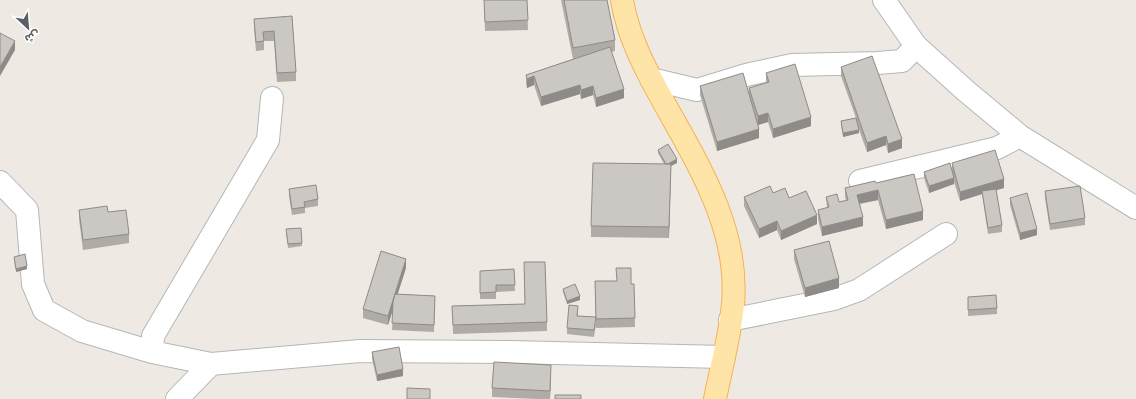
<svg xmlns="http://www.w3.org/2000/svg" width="1136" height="399" font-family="'PT Sans','Noto Sans Arabic',sans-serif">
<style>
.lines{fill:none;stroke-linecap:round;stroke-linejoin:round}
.minor-casing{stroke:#b3b7ba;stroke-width:24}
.major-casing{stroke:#f5b055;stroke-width:24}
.minor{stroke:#fff;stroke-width:22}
.major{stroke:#ffe4a7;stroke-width:22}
.wall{fill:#afaba7}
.shaded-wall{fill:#8e8b88}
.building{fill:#cbc7c2;stroke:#8e8b88}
</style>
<rect width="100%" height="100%" fill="#eeeae3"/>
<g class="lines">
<defs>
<path id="minor" d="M884,0l32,46 50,45 54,45 116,72
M651,79l46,11 49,-15 46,-10 86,-2 24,-2 14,-15
M860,181l137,-33 23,-12
M0,182l27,28 6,74 11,26 38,21 70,21 59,12 149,-13 150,1 214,5
M730,320l104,-21 25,-9 87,-56
M152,352l1,-16 115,-196 4,-42
M177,399l34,-35"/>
<path id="major" d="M622,0c7,43 30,81 51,119 32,57 66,117 60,185 -3,32 -12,64 -18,95"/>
</defs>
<use href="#minor" class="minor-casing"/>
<use href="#major" class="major-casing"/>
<use href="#minor" class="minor"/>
<use href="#major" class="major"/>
</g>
<path class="wall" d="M484,0h43l1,30 -43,1z
M561,0h46l8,40v11l-4,1 13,46 -28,9 -3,-12 -12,4 -1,-5 -39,12 -7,-21 -7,3 -1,-4v-9l47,-16z
M292,16l4,56v9l-19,1 -3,-41h-10v9l-8,1 -2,-23v-9z
M841,67l61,81 -14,5 -2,-8 -19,7 -10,-28 2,9 -16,4 -2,-12v-4l15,-3 -15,-42z
M766,73l45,53 -38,12 -5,-16 -10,3 1,13 -42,13 -17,-56v-9l49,9v-7l17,-5z
M658,150l19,13 -6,3 -2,72 -78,-1v-11l73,-62 -6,-11z
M952,163l52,25 -8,2 6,35v7l-14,2 -6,-40 -22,7 -6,-19v2l-25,9 -5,-15v-6l28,-3z
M876,183l47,37 -37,9 -8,-29 -18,4 3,22 -41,10 -4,-17v-9l9,-2 -1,-11 13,5 7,-1 -1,-4v-9z
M289,189l29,10v7l-13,2v5l-13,2 -3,-19z
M1045,191l40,27v7l-35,5 -5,-32z
M773,193l16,5 28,26 -36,16 -4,-10 -18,8 -15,-32v-9z
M1010,198l27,37 -17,5 -10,-35z
M79,210l29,2 21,22v9l-46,7 -4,-31z
M286,232l16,11v3l-14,2z
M794,250l45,38 -34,9 -11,-38z
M14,257l13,12 -11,3 -2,-12z
M406,268l-9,26 38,2 -1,36 -42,-2 1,-21 -5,16 -25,-7v-9z
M514,269l1,22 -19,1v7h-16v-28z
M524,271l23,51v9l-94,3 -1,-28 73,-2z
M595,281l39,3 1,43 -39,1z
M563,289l17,11 -13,4 -4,-12z
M968,297l29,11v6l-29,2z
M578,312v4l18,8 -2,13 -27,-3v-6z
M372,352l31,24 -26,5 -5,-22z
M551,374l-1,25h-13l-45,-2v-9z"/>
<path class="shaded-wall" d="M15,41v9l-15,26v-9z
M534,76v9l-7,3v-9z
M580,85v9l-39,12v-9z
M593,86v9l-12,4v-9z
M624,89v9l-28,9v-9z
M768,113v9l-10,3v-9z
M811,117v9l-38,12v-9z
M759,129v9l-42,13v-9z
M859,130v3l-16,4v-4z
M886,136v9l-19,7v-9z
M902,139v9l-14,5v-9z
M677,159v4l-6,3 -2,72 -3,-73z
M954,178v6l-25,9v-7z
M1004,179v9l-21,6 -1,-3v3l-22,7v-9z
M878,190v10l-21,4v-9z
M923,211v9l-37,9v-9z
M817,215v9l-36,16v-9z
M863,217v9l-41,10v-9z
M777,221v9l-18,8v-9z
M1037,229v6l-17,5v-7z
M406,259v9l-18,57v-9z
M27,266v3l-11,3v-3z
M839,278v10l-34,9v-9z
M580,296v4l-13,4v-3z
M551,365v9l-1,25v-8z
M403,369v7l-26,5v-6z"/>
<path class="building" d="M484,0h43l1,20 -43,2z
M564,0h43l8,40 -42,8z
M292,16l4,56 -19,1 -3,-42 -11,1 1,9 -8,1 -2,-23z
M0,33l15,8 -15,26z
M610,47l14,42 -28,9 -3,-12 -12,4 -1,-5 -39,12 -7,-21 -7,3 -1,-4z
M872,56l30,83 -14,5 -2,-8 -19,7 -26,-76z
M795,64l16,53 -38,12 -5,-16 -10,3 -9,-28 20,-6 -3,-9z
M743,73l16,56 -42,13 -17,-56z
M856,118l3,12 -16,3 -2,-12z
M668,144l9,15 -9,5h-2l-8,-14z
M995,150l9,29 -44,13 -8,-29z
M593,163l78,1 -2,63 -78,-1z
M950,163l4,15 -25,8 -5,-14z
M914,174l9,37 -37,9 -8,-30 -21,5 6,22 -41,10 -4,-17 11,-3 -3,-10 11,-3 2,8 9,-2 -3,-12 30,-7 1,2z
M316,185l2,14 -14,3 1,5 -13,2 -3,-20z
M770,186l3,7 12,-5 4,10 17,-7 11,24 -36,16 -4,-10 -18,8 -15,-32z
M1080,186l5,32 -35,6 -5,-33z
M996,189l6,36 -14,3 -6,-37z
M1027,193l10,36 -17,4 -10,-35z
M107,206l1,6 18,-2 3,24 -46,6 -4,-30z
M301,228l1,15 -14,1 -2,-15z
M829,241l10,37 -34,10 -11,-38z
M381,251l25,8 -18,57 -25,-7z
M25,254l2,12 -11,3 -2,-12z
M524,262h21l2,60 -94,3 -1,-19 73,-2z
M616,268h15v16h3l1,34 -39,1 -1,-38h22z
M514,269l1,16h-19v7l-16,1v-22z
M575,284l5,12 -13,5 -4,-12z
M395,294l40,2 -1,29 -42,-2 1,-21z
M996,295l1,13 -29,2v-13z
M569,305l9,1 -1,10 19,1 -2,13 -27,-2z
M399,347l4,22 -26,6 -5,-23z
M494,362l57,3 -1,26 -58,-3z
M407,388l23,1v10h-23z
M555,395h26v4h-26z"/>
<g transform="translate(28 28) rotate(154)" stroke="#ffffff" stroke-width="3" paint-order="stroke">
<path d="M0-3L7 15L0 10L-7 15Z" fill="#5b6064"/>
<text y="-6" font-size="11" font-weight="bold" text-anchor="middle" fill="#5b6064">ش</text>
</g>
</svg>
